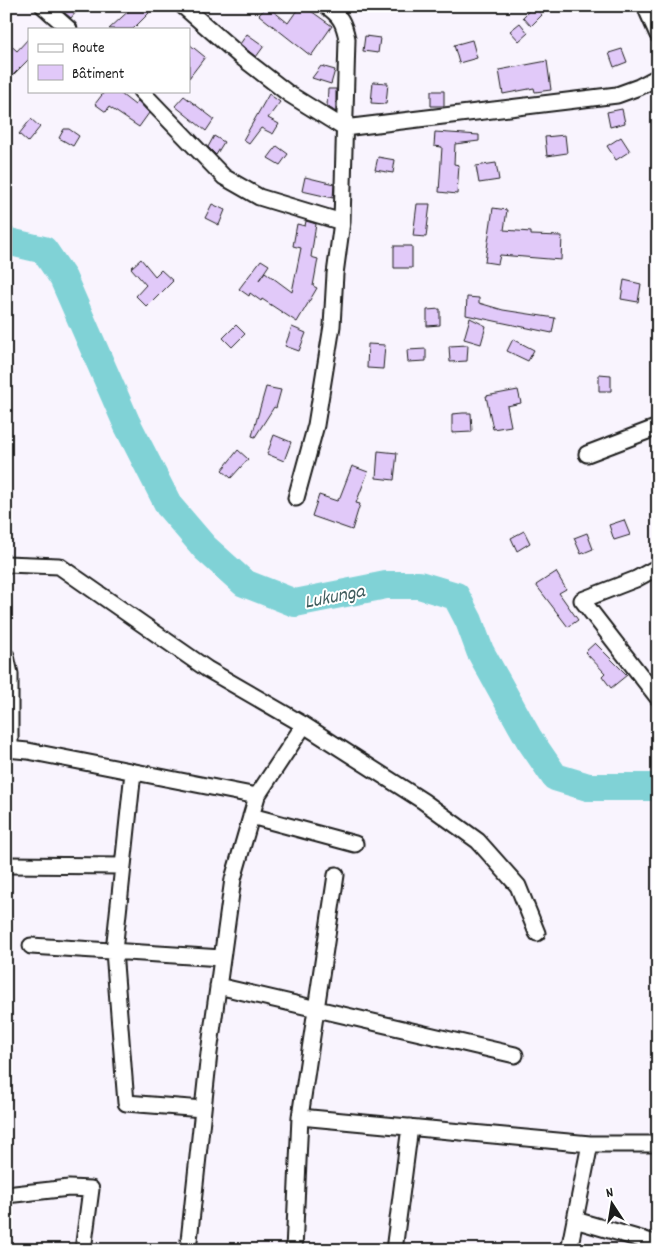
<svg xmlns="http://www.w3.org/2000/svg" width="664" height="1256" font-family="Dekko,sans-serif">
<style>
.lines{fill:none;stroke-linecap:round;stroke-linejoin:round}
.river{stroke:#80d2d6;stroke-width:28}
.building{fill:#e1c9f9;stroke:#1c1c1c}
.minor-casing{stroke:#1c1c1c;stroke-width:19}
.minor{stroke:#fff;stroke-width:15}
.labels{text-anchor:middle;stroke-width:4;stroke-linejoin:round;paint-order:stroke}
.water-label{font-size:20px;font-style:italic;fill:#3f5c5d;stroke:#fff}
</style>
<rect width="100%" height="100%" fill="#f9f4fe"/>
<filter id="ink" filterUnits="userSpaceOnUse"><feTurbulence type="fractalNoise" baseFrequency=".02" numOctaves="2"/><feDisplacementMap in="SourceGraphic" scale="10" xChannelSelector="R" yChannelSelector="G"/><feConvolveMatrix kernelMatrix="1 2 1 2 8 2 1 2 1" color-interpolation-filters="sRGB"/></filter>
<g filter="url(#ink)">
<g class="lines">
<path class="river" d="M6,241l38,9 19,28 64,146 42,82 36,42 39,35 51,20 91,-18h33l37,11 13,25 11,30 49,88 26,38 33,10h70"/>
</g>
<path class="building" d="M60,6h21l-10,12 -12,-10z
M134,6h9l6,7 -16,16h-24z
M267,6l21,17 12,-17h4l28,20 -21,30 -52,-41z
M534,6l8,9 -11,11 -8,-9z
M520,23l8,10 -9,8 -9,-10z
M247,34l17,12 -8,11 -16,-13z
M365,36l15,2 -2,15 -15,-2z
M29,38v21l-23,23v-41l11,10z
M472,40l5,18 -18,5 -5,-18z
M189,44l16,13 -16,21z
M622,49l5,13 -13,5 -5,-14z
M547,61l4,29 -16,2 -1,-4 -31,6 -4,-24z
M321,66l14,4 -4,14 -19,-6z
M373,82l15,1 -2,21 -15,-1z
M328,89h8v23l-9,-6z
M105,91h12l18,14 3,-4 11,12 -10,14 -30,-20 -3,5 -11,-8z
M431,91h13v15h-13z
M269,94l11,8 -12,16 11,6 -6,10 -12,-6 -12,16 -6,-4z
M184,96l30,23 -8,12 -31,-25z
M622,109l3,14 -15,4 -3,-15z
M31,119l9,8 -12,15 -9,-8z
M64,129h5l10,7 -6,10 -14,-8z
M435,132l44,3v6l-24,3 -1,20 5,1 -2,29 -18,-2 3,-45 -8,-1z
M565,135l2,18 -20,3 -2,-19z
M214,136l10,6 -8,13 -8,-8z
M621,137l9,14 -14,9 -9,-14z
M277,146l11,8 -8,11 -12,-7z
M378,157l17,3 -2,13 -18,-3z
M496,163l3,17 -20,3 -3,-17z
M305,177l29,7 -1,14 -31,-7z
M212,204l13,6 -6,15 -14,-7z
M417,204h13l-4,33 -13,-1z
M493,208l14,2 -3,20 27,2v3l31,1 -1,24 -61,-5 -2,9 -13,-2z
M306,221l10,3 -5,33 7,2 -5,27 4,2 -20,34 -35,-23 -1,2 -11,-8 -1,3 -10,-7 22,-29 8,5 -10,15 6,-8 27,20 9,-44 -8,-2 4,-22 8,2z
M394,246h18v22h-18z
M141,259l14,17 6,-6 12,11 -26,26 -11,-11 10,-11 -15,-17z
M624,280l17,4 -3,18 -17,-3z
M467,297l12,1v5l24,7 52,8 -3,15 -86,-18z
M440,309v16l-13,1v-16z
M470,318l16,8 -5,18 -17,-5z
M236,325l9,9 -13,13 -9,-9z
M292,327l14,6 -7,18 -14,-5z
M513,339l21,11 -6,11 -21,-10z
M368,344l17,1 -2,24 -16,-1z
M468,345l-1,16 -17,1 -1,-16z
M426,349v12l-18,1 -1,-12z
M599,374l12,1v16h-12z
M266,387l15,3 -5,18 -2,-1 -19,30 -3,-1z
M518,390l3,13 -14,3 4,20 -18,3 -7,-33z
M463,413h8l1,19 -20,1v-19z
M274,435l17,7 -7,19 -17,-7z
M238,450l10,9 -17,19 -9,-8z
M378,451l19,2 -3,27 -18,-2z
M352,466l16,6 -12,31 4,1 -8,26 -40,-14 7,-21 18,6 3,-4z
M624,520l6,15 -16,5 -5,-15z
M524,531l6,12 -13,8 -6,-13z
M587,533l6,16 -12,5 -7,-16z
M556,572l10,17 -7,4 19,27 -10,7 -32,-42z
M595,643l32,32 -16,13 -9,-12 3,-3 -20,-21z"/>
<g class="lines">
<defs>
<path id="minor" d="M43,6l26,23
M183,6l57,50 49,38 55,34 273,-33 22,-8 19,-10
M645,6l13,29
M141,91l83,86 35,20 83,25
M587,454l71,-27
M296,498l20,-73 16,-99 3,-52 7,-52 5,-183c-3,-16 -7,-24 -21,-33
M6,564l53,2 148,103 97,56 119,76 55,40 40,45 19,47
M658,567l-22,12 -54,21 76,98
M6,656l4,18v75
M6,749l22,2 229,45
M133,772l-19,179 12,152 77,6
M251,816l104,28
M6,865l116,1
M31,946l191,12
M218,986l297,69
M300,1117l290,27h68
M6,1195l63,-7 22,1 -8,61
M575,1220l83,24
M188,1250l21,-197 24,-174 24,-83 47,-71
M294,1250l6,-133 36,-242
M394,1250l16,-123
M569,1250l21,-106"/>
</defs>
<use href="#minor" class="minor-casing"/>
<use href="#minor" class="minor"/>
</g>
</g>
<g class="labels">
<g class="water-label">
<text transform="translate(334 595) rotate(-11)" y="7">Lukunga</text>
</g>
</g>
<rect width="664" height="1256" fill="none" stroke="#fff" stroke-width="25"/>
<rect x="12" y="12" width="639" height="1231" fill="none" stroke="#1c1c1c" stroke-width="2" filter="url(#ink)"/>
<rect x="28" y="28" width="162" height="65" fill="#ffffff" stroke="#a4a4a4"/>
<rect x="38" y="44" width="25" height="8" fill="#ffffff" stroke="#a4a4a4"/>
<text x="72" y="52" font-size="15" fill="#1c1c1c">Route</text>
<rect x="38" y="65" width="25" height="15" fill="#e1c9f9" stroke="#a4a4a4"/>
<text x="72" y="78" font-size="15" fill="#1c1c1c">Bâtiment</text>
<g transform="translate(612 1204) rotate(348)" stroke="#ffffff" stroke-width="4" paint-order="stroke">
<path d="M0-4L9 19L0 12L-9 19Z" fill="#1c1c1c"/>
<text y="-8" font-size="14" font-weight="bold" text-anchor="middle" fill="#1c1c1c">N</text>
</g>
</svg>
